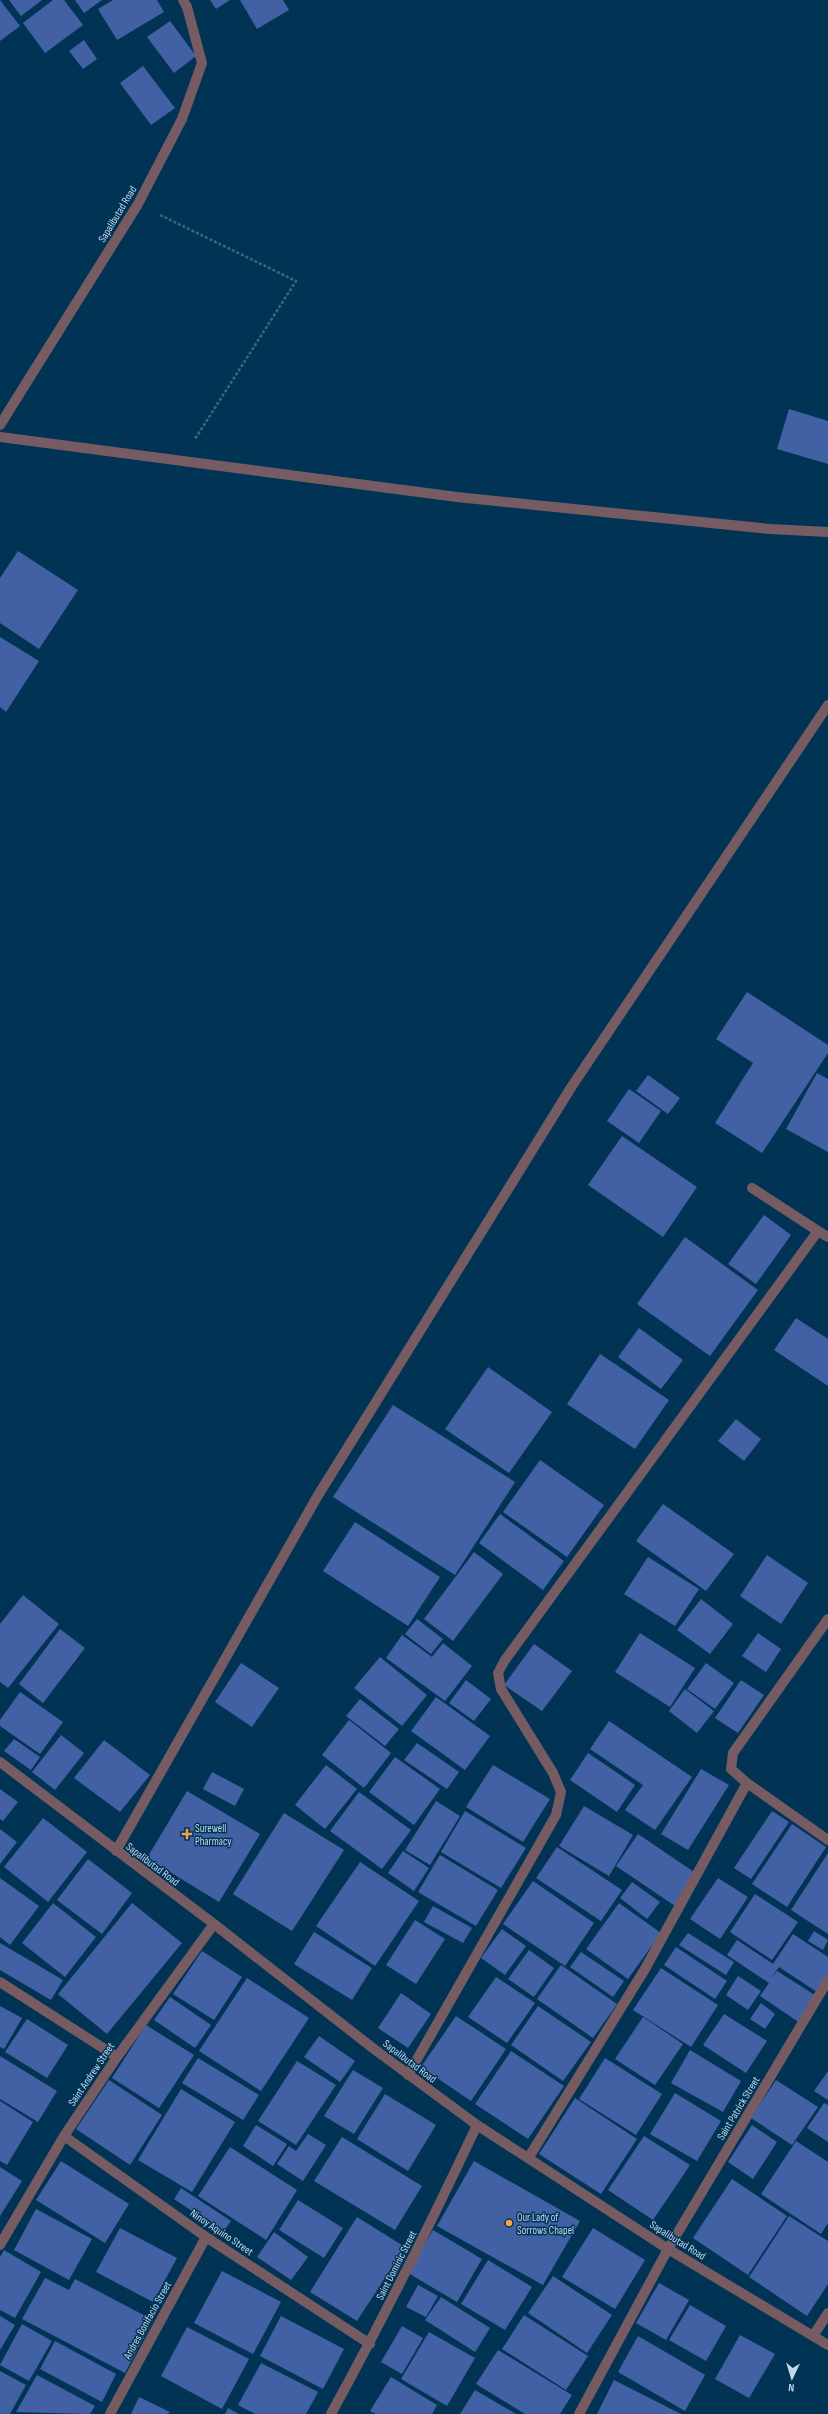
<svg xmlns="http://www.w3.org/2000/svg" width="828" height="2414" font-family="'Sofia Sans Condensed',sans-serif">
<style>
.building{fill:#4261a5}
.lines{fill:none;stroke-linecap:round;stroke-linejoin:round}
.path{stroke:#3b6683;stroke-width:2.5;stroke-dasharray:3 2;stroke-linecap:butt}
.minor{stroke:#765c62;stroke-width:10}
.poi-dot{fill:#f6a248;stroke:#013454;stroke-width:1.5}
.labels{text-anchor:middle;stroke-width:3;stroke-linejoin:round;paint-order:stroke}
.street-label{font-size:11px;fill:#c0d8ed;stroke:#013454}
.poi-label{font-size:11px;fill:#c0d8ed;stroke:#013454;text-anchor:start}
</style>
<rect width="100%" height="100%" fill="#013454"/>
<path class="building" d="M0,0l20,26 -20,15z
M9,0h33l-21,16z
M53,0h11l19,25 -38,28 -22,-30z
M75,0h27l-18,13z
M113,0h44l7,12 -47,28 -19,-31z
M210,0h20l-14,9z
M240,0h43l6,10 -32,19z
M170,21l26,35 -22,17 -27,-36z
M84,40l13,19 -14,10 -14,-18z
M143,66l32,42 -24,17 -31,-42z
M789,409l39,12v43l-51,-15z
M18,551l60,39 -39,59 -39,-26v-45z
M0,637l39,24 -33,51 -6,-5z
M747,992l81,53v8l-66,100 -47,-30 38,-60 -37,-24z
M817,1073l11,6v73l-42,-23z
M648,1075l32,23 -12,16 -32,-23z
M629,1089l32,22 -22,32 -32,-22z
M622,1136l75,51 -34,50 -75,-52z
M764,1215l27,20 -35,49 -28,-20z
M685,1237l73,53 -48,66 -73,-52z
M796,1318l32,21v47l-54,-36z
M639,1328l44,32 -22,29 -43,-32z
M600,1354l69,46 -34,49 -68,-45z
M488,1367l64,45 -43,61 -64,-44z
M393,1405l122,77 -60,93 -122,-78z
M736,1419l25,20 -17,22 -26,-20z
M540,1460l64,45 -37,52 -64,-45z
M663,1504l71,50 -28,37 -70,-50z
M500,1514l64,47 -21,29 -64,-47z
M355,1522l85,55 -32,49 -85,-55z
M474,1552l29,22 -50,67 -29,-22z
M767,1555l41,28 -27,41 -41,-28z
M648,1557l51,32 -24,37 -51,-32z
M23,1595l36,29 -51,64 -8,-6v-58z
M701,1599l32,25 -23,30 -33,-24z
M417,1619l26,20 -12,15 -26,-20z
M60,1629l25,19 -42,55 -24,-19z
M640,1633l55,35 -25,39 -55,-35z
M758,1633l23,16 -15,23 -24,-16z
M402,1635l30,22 11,-14 29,23 -27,35 -59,-43z
M534,1644l38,27 -30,40 -38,-26z
M380,1657l47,38 -25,31 -48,-38z
M241,1663l38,25 -27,39 -37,-25z
M706,1663l28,20 -19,26 -28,-20z
M466,1680l25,19 -17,22 -25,-18z
M741,1680l23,15 -26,38 -23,-15z
M685,1689l29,22 -17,22 -28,-22z
M20,1692l43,30 -23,32 -40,-28v-6z
M436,1697l54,39 -25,34 -54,-39z
M360,1699l39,30 -14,17 -39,-30z
M349,1720l42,33 -27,35 -42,-33z
M609,1721l83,56 -37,53 -30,-20 18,-25 -53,-36z
M61,1735l23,18 -29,37 -23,-18z
M14,1739l26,18 -9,13 -27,-19z
M104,1740l46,35 -30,37 -46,-34z
M417,1743l42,29 -12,17 -43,-29z
M588,1753l47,32 -18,27 -47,-32z
M395,1757l45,32 -26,36 -45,-33z
M326,1765l31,24 -32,40 -30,-24z
M493,1765l57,34 -27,43 -57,-35z
M701,1769l28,16 -41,65 -27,-16z
M212,1772l32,17 -9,17 -32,-17z
M0,1789l18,13 -15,19 -3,-2z
M187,1791l73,43 -41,68 -72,-44z
M359,1792l52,38 -29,39 -52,-38z
M436,1801l24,15 -30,49 -25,-15z
M584,1806l49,29 -24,41 -50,-30z
M465,1811l61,37 -25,40 -60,-36z
M772,1811l17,11 -38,57 -17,-11z
M284,1813l60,37 -52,81 -59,-37z
M43,1818l44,34 -39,50 -44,-35z
M792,1824l34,23 -39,60 -35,-23z
M0,1829l17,13 -17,22z
M638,1834l59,40 -22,32 -59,-40z
M557,1847l65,43 -21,31 -65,-43z
M403,1851l26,17 -15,23 -26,-18z
M828,1853v81l-37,-24z
M440,1855l58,35 -22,36 -58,-34z
M88,1859l44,34 -30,41 -45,-34z
M360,1862l59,39 -44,65 -59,-40z
M0,1878l39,28 -29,39 -10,-8z
M718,1878l30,19 -28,42 -30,-20z
M533,1881l61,42 -29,43 -62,-42z
M632,1882l28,20 -13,17 -27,-21z
M755,1894l43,28 -26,38 -42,-28z
M53,1903l43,34 -31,40 -43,-34z
M132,1903l50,40 -75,91 -49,-40z
M619,1903l42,30 -33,46 -42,-30z
M433,1906l39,22 -9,15 -39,-21z
M415,1920l30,19 -29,45 -30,-19z
M502,1929l24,17 -21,29 -24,-17z
M814,1931l14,9 -5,10 -15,-9z
M314,1932l58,36 -20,32 -58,-36z
M688,1933l46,29 -8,13 -47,-30z
M793,1934l35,23v18l-11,17 -38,-25 -8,11 6,-7 41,26 -18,26 -40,-27 9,-13 -42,-28 10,-15 36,24z
M0,1943l63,37 -12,20 -51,-30z
M676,1947l51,34 -12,18 -51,-34z
M529,1950l25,18 -20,29 -26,-18z
M202,1951l40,26 -28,43 -41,-26z
M581,1952l43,29 -11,16 -43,-30z
M561,1965l56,39 -24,34 -56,-39z
M661,1968l57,37 -27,42 -58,-37z
M738,1976l23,15 -13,19 -22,-15z
M496,1977l39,26 -28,40 -39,-26z
M247,1978l62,40 -48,73 -62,-40z
M401,1993l30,21 -23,34 -30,-20z
M170,1997l41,28 -16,23 -41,-28z
M761,2003l14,11 -10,15 -15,-10z
M0,2006l22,12 -18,31 -4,-2z
M538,2006l53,36 -28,39 -52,-36z
M724,2014l43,27 -21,32 -43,-28z
M456,2016l50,33 -35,52 -50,-34z
M643,2017l40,27 -28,41 -40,-26z
M27,2019l41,26 -21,33 -42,-26z
M146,2025l48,30 -35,53 -47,-30z
M319,2036l36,25 -15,21 -36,-25z
M690,2050l51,31 -18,31 -52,-29z
M511,2051l53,35 -36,53 -53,-35z
M0,2056l57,35 -19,31 -38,-23z
M198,2058l61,37 -16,25 -61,-37z
M605,2058l57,36 -26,41 -57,-36z
M297,2061l39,24 -40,60 -38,-24z
M353,2070l30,18 -29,46 -30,-18z
M828,2071v29l-14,-9z
M109,2080l53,35 -32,50 -54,-36z
M776,2080l42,27 -26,38 -41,-27z
M181,2089l54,33 -43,70 -54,-32z
M675,2093l46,28 -24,40 -47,-27z
M385,2094l51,31 -28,46 -51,-32z
M575,2098l62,41 -36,55 -62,-40z
M0,2101l33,21 -26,43 -7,-4z
M824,2103l4,2v37l-21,-14z
M256,2125l31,19 -14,22 -30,-20z
M752,2125l25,17 -24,37 -25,-17z
M308,2134l18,11 -23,36 -26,-17 12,-18 7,5z
M644,2136l46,29 -37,55 -45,-30z
M342,2137l80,49 -27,44 -81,-49z
M796,2141l32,21v61l-7,11 -60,-40z
M230,2147l67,43 -31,50 -68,-44z
M61,2161l68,43 -24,39 -69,-43z
M474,2161l106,60 -37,64 -106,-59z
M0,2167l22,14 -22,35z
M732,2179l55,37 -39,59 -55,-37z
M181,2188l50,33 -8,11 -49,-33z
M298,2200l45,28 -19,30 -45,-28z
M36,2209l56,30 -23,41 -55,-30z
M789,2216l39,25v43l-21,32 -58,-39z
M357,2217l48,30 -48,74 -47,-29z
M120,2228l57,30 -24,44 -57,-30z
M593,2228l52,32 -30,49 -53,-32z
M433,2230l49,29 -25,43 -49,-29z
M274,2232l34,25 -17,23 -34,-23z
M4,2250l37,22 -26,46 -15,-8v-53z
M488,2260l44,27 -27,43 -44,-26z
M222,2271l59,31 -28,52 -59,-31z
M553,2276l59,39 -25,38 -59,-40z
M45,2278l24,12 6,-11 78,41 -28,53 -103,-54z
M659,2283l30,17 -23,40 -30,-17z
M418,2285l20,11 -12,21 -20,-10z
M441,2297l49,31 -15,24 -50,-32z
M690,2305l36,21 -20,35 -37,-21z
M524,2315l64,41 -22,34 -64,-41z
M0,2316l15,9 -15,25z
M281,2316l63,33 -21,40 -63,-33z
M22,2324l30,17 -23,40 -29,-16z
M402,2326l21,12 -21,36 -21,-12z
M187,2327l62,32 -27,50 -61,-33z
M429,2332l46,26 -28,48 -46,-27z
M740,2335l35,19 -26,44 -34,-19z
M638,2336l67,39 -20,36 -67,-39z
M55,2341l61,33 -14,28 -62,-33z
M498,2350l74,45 -12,19h-35l-49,-30z
M261,2363l57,29 -12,22h-51l-17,-9z
M0,2371l26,14 -16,29h-10z
M37,2375l58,31 -5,8 -74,-2z
M391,2377l46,28 -5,9h-56l-6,-3z
M614,2380l67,34h-84z
M475,2390l41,24h-56z
M139,2397l31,15 -2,2h-37z
M228,2408l11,6h-14z"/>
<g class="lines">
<path class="path" d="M160,215l136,66 -101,158"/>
<path class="minor" d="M0,425l138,-221 44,-85 20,-56 -15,-56 -4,-7
M0,437l457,60 313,32 58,3
M752,1188l66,43
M828,1619l-95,134 -2,16 16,14 81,57
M0,1762l214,162 160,125 103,76 191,124 160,96
M116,1851l201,-354 255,-411 256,-381
M0,1982l117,75
M408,2075l148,-260 5,-23 -8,-19 -52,-84 -3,-16 7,-13 313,-429 10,6
M64,2136l142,101 164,107
M529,2157l116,-188 102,-186
M0,2245l64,-109 53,-79 97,-133
M813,2336l15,-23
M110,2414l96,-177
M331,2414c52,-95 100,-191 146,-289
M579,2414l89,-165 160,-269"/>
</g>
<g class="poi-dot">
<path d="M185 1828h4v4h4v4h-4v4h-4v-4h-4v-4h4z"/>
<circle cx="509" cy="2223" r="4"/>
</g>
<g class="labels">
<g class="street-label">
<text transform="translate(117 214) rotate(-59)" y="4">Sapalibutad Road</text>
<text transform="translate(153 1864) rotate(37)" y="4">Sapalibutad Road</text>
<text transform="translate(410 2061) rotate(37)" y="4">Sapalibutad Road</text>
<text transform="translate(91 2074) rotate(-56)" y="4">Saint Andrew Street</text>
<text transform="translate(738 2108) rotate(-59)" y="4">Saint Patrick Street</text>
<text transform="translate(222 2232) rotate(34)" y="4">Ninoy Aquino Street</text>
<text transform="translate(678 2240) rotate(32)" y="4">Sapalibutad Road</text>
<text transform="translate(396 2265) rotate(-63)" y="4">Saint Dominic Street</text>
<text transform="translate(147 2320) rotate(-61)" y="4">Andres Bonifacio Street</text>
</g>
<g class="poi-label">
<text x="195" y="1832">Surewell<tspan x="195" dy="13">Pharmacy</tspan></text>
<text x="517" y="2221">Our Lady of<tspan x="517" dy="13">Sorrows Chapel</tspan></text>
</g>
</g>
<g transform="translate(792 2378) rotate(184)" stroke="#013454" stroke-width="3" paint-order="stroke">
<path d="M0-3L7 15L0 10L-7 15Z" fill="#c0d8ed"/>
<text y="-6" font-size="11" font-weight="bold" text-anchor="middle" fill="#c0d8ed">N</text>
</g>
</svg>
